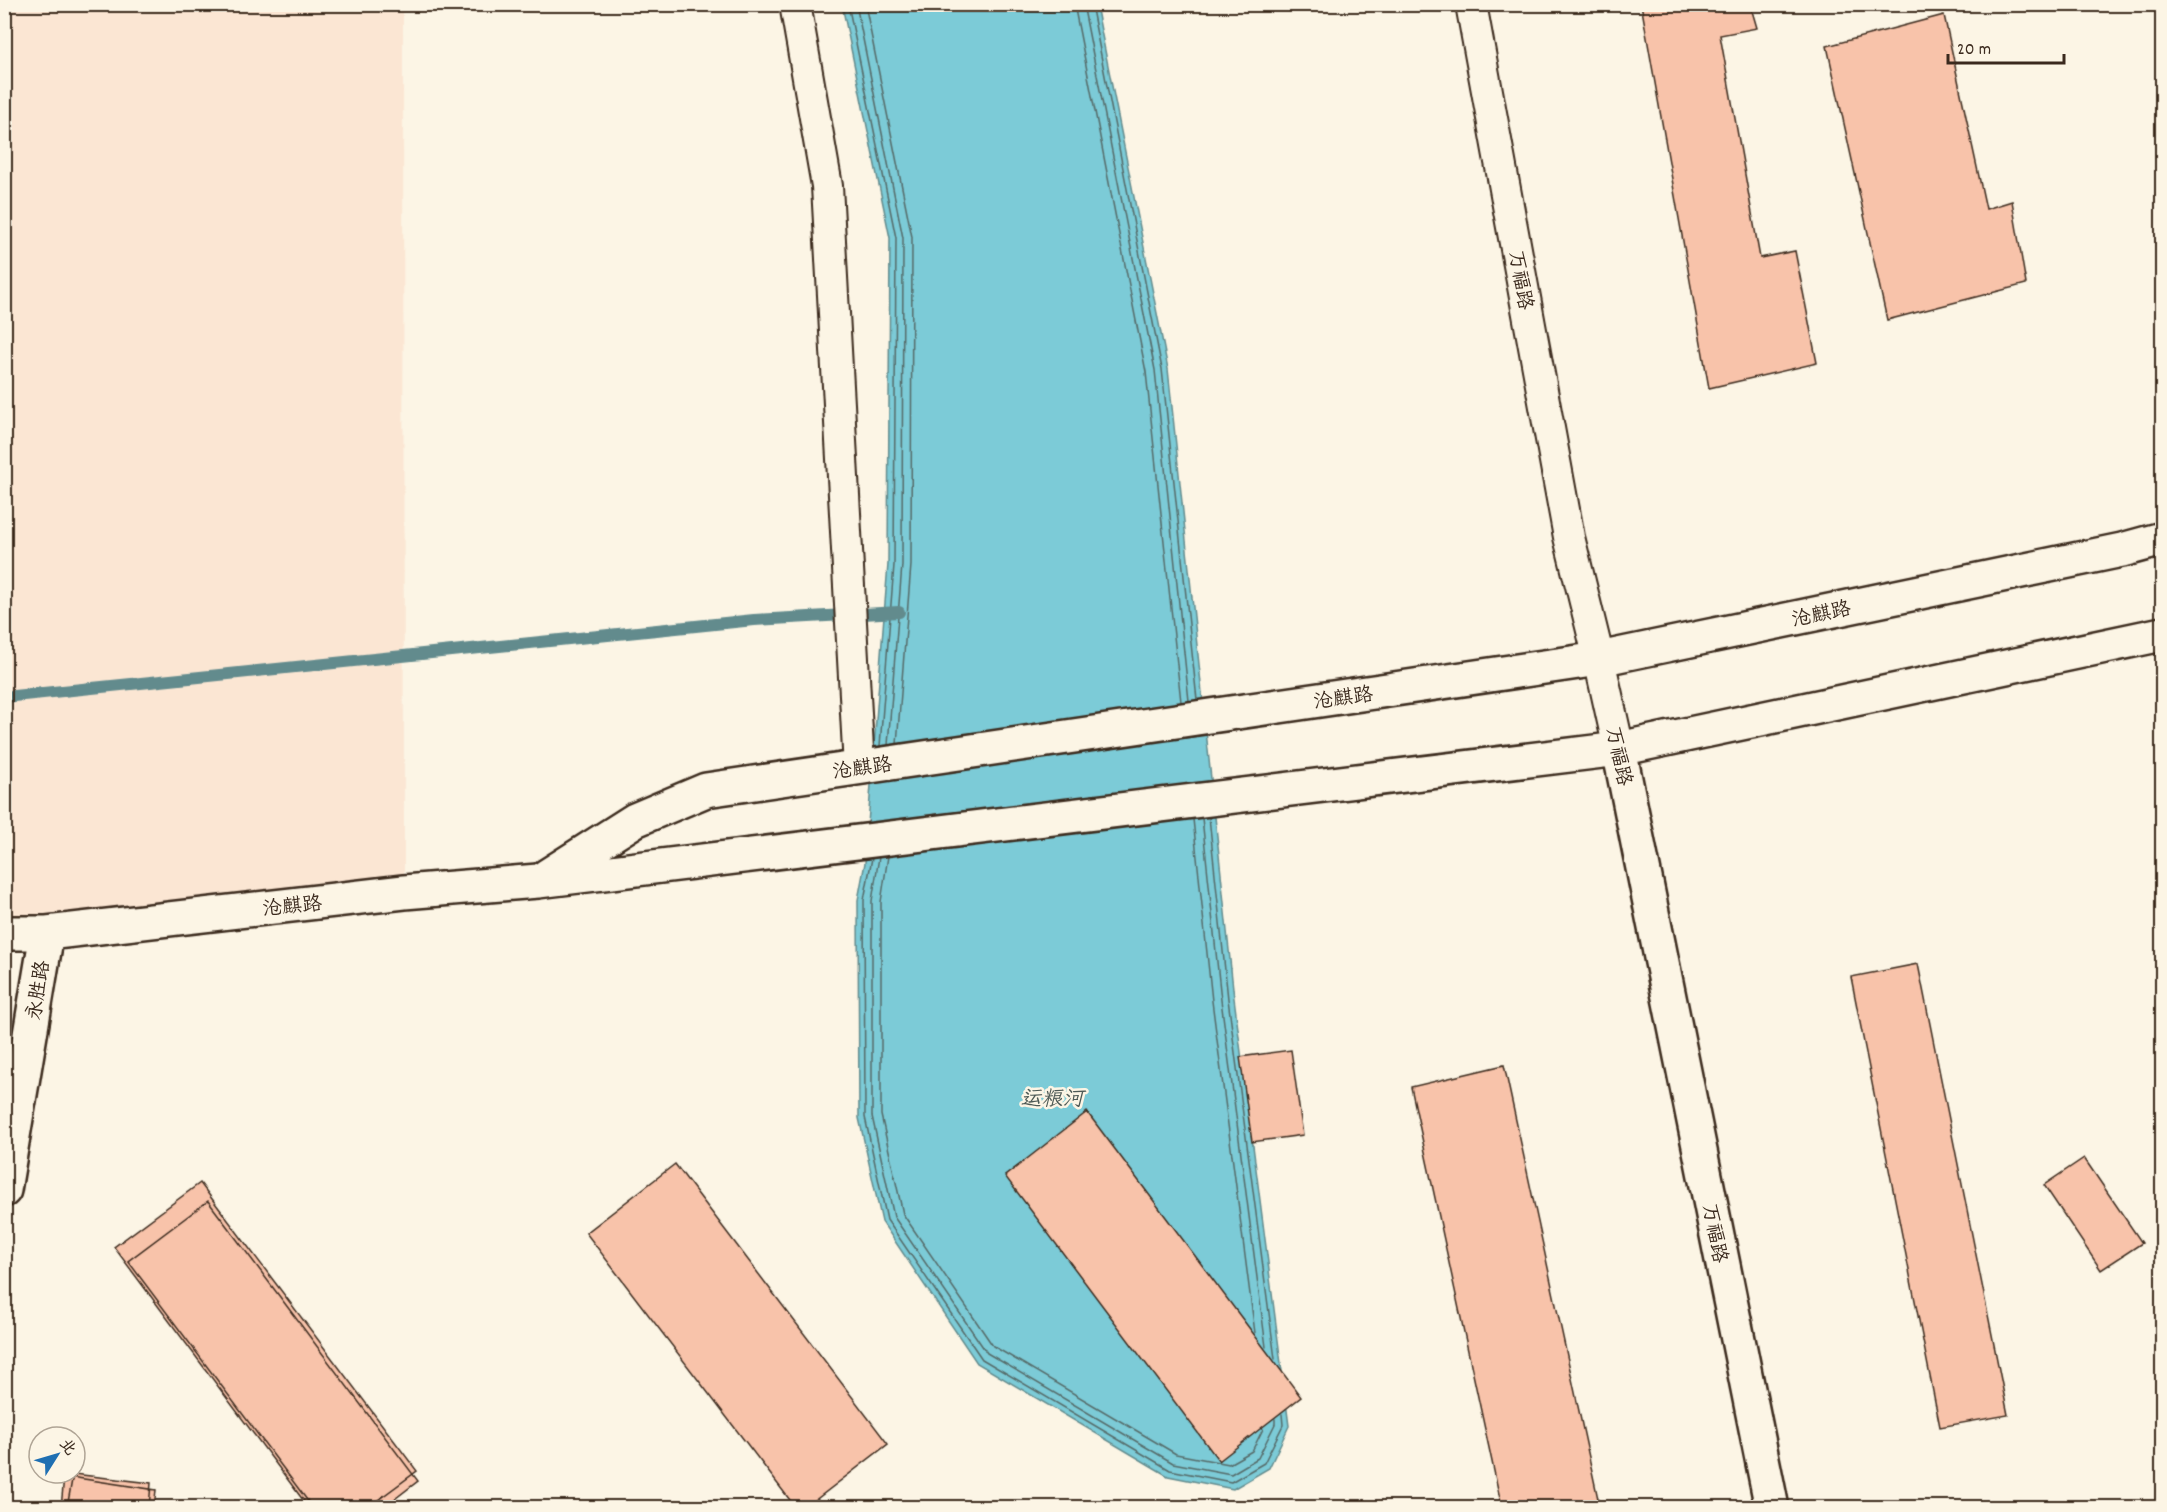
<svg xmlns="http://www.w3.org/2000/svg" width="2167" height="1512" font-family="Dekko,'LXGW WenKai TC',sans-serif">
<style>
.built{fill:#fbe6d3}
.water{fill:#7ccbd7;stroke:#628b8d;stroke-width:1.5}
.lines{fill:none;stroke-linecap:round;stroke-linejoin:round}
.shore{stroke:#556a68;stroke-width:1.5}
.stream{stroke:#628b8d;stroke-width:12}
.building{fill:#f8c3aa;stroke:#3b2a1e;stroke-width:1.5}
.street-casing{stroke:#3b2a1e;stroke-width:34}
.secondary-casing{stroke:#3b2a1e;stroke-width:38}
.street{stroke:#fcf5e5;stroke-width:30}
.secondary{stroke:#fcf5e5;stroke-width:33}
.labels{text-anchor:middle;stroke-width:5;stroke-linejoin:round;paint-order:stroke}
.street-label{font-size:20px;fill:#3b2a1e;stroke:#fcf5e5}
.water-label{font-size:21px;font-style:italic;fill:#4e5a56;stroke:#fcf5e5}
</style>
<rect width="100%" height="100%" fill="#fcf5e5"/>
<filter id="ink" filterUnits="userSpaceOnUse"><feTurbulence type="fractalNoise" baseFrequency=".0167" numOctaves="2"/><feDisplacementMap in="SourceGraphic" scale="12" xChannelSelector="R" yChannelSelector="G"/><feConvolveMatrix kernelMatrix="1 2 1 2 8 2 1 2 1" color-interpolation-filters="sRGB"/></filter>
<g filter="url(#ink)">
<path class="built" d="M4,5h399l1,887 -399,41z"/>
<path class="water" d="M842,5h254l72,364 66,629 55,428 -20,42 -36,21 -65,-13 -191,-113 -95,-141 -23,-104 -1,-218 7,-37 23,-299 2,-326z"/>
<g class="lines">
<path class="shore" d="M848,4l48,234 -2,327 -14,181
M856,4l47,234 -1,327 -14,180
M865,4l47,233 -1,328 -14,179
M1074,4l72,368 35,330
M1083,4l72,366 34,331
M1091,4l71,365 35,331
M1209,817l19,182 47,360
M1202,818l19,182 45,347
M1193,819l19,182 43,332
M888,856l-7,46v213l22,99 90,132 183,108 53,10 23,-13 11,-22
M879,857l-7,44v215l22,101 93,136 186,110 58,11 27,-16 17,-34v-5
M872,858l-8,42 1,217 22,103 95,139 188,111 61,12 33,-19 19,-38 -1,-11"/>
<path class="stream" d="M4,697l750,-77 145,-8"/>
</g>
<path class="building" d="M1641,4h109l7,24 -37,7 40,223 35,-7 22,112 -108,25z
M1944,15l42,194 26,-8 14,83 -139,36 -60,-274z
M1918,964l90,451 -68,12 -89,-450z
M1291,1050l12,85 -51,7 -12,-85z
M1504,1065l96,443h-98l-91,-421z
M1087,1112l214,285 -82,64 -214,-285z
M2084,1158l58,85 -41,27 -57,-85z
M675,1164l213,280 -83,64h-9l-210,-275z
M200,1183l217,288 -50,37h-58l-195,-261z
M208,1201l210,280 -35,27h-70l-185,-247z
M73,1474l78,9 -2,25h-82z
M64,1476l92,14 -2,18h-93z"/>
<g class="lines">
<defs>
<path id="street" d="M795,4l32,182 32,582
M1471,4l98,533 30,122 20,90"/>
<path id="secondary" d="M1619,749l153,759
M547,876l88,-56 71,-30 893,-131 523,-109 40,-11
M4,933h43l357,-41 134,-11 1081,-132 543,-115
M4,1190l43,-257"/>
</defs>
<use href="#street" class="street-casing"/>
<use href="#secondary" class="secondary-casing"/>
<use href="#street" class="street"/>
<use href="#secondary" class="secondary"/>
</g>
</g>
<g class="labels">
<g class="street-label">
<text transform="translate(1522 280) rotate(80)" y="7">万福路</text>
<text transform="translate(1821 613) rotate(-12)" y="7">沧麒路</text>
<text transform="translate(1343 697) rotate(-8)" y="7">沧麒路</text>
<text transform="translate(1620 756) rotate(78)" y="7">万福路</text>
<text transform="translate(862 767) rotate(-8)" y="7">沧麒路</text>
<text transform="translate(292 905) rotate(-6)" y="7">沧麒路</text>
<text transform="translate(37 990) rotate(-81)" y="7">永胜路</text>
<text transform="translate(1716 1233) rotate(79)" y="7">万福路</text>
</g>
<g class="water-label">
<text x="1052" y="1105">运粮河</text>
</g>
</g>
<rect width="2167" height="1512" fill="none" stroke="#fcf5e5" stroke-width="24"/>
<rect x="12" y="12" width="2143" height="1488" fill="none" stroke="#3b2a1e" stroke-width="2" filter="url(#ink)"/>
<g transform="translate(57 1455) rotate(53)"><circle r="28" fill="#fcf5e5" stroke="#afa495" stroke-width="1.5"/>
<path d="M0-4.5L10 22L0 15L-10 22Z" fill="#1f6fb2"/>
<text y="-9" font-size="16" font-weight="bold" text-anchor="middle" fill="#3b2a1e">北</text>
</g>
<path d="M1948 54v9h116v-9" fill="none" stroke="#3b2a1e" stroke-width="3"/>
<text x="1957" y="54" font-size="18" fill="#3b2a1e" stroke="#fcf5e5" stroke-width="4.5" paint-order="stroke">20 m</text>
</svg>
